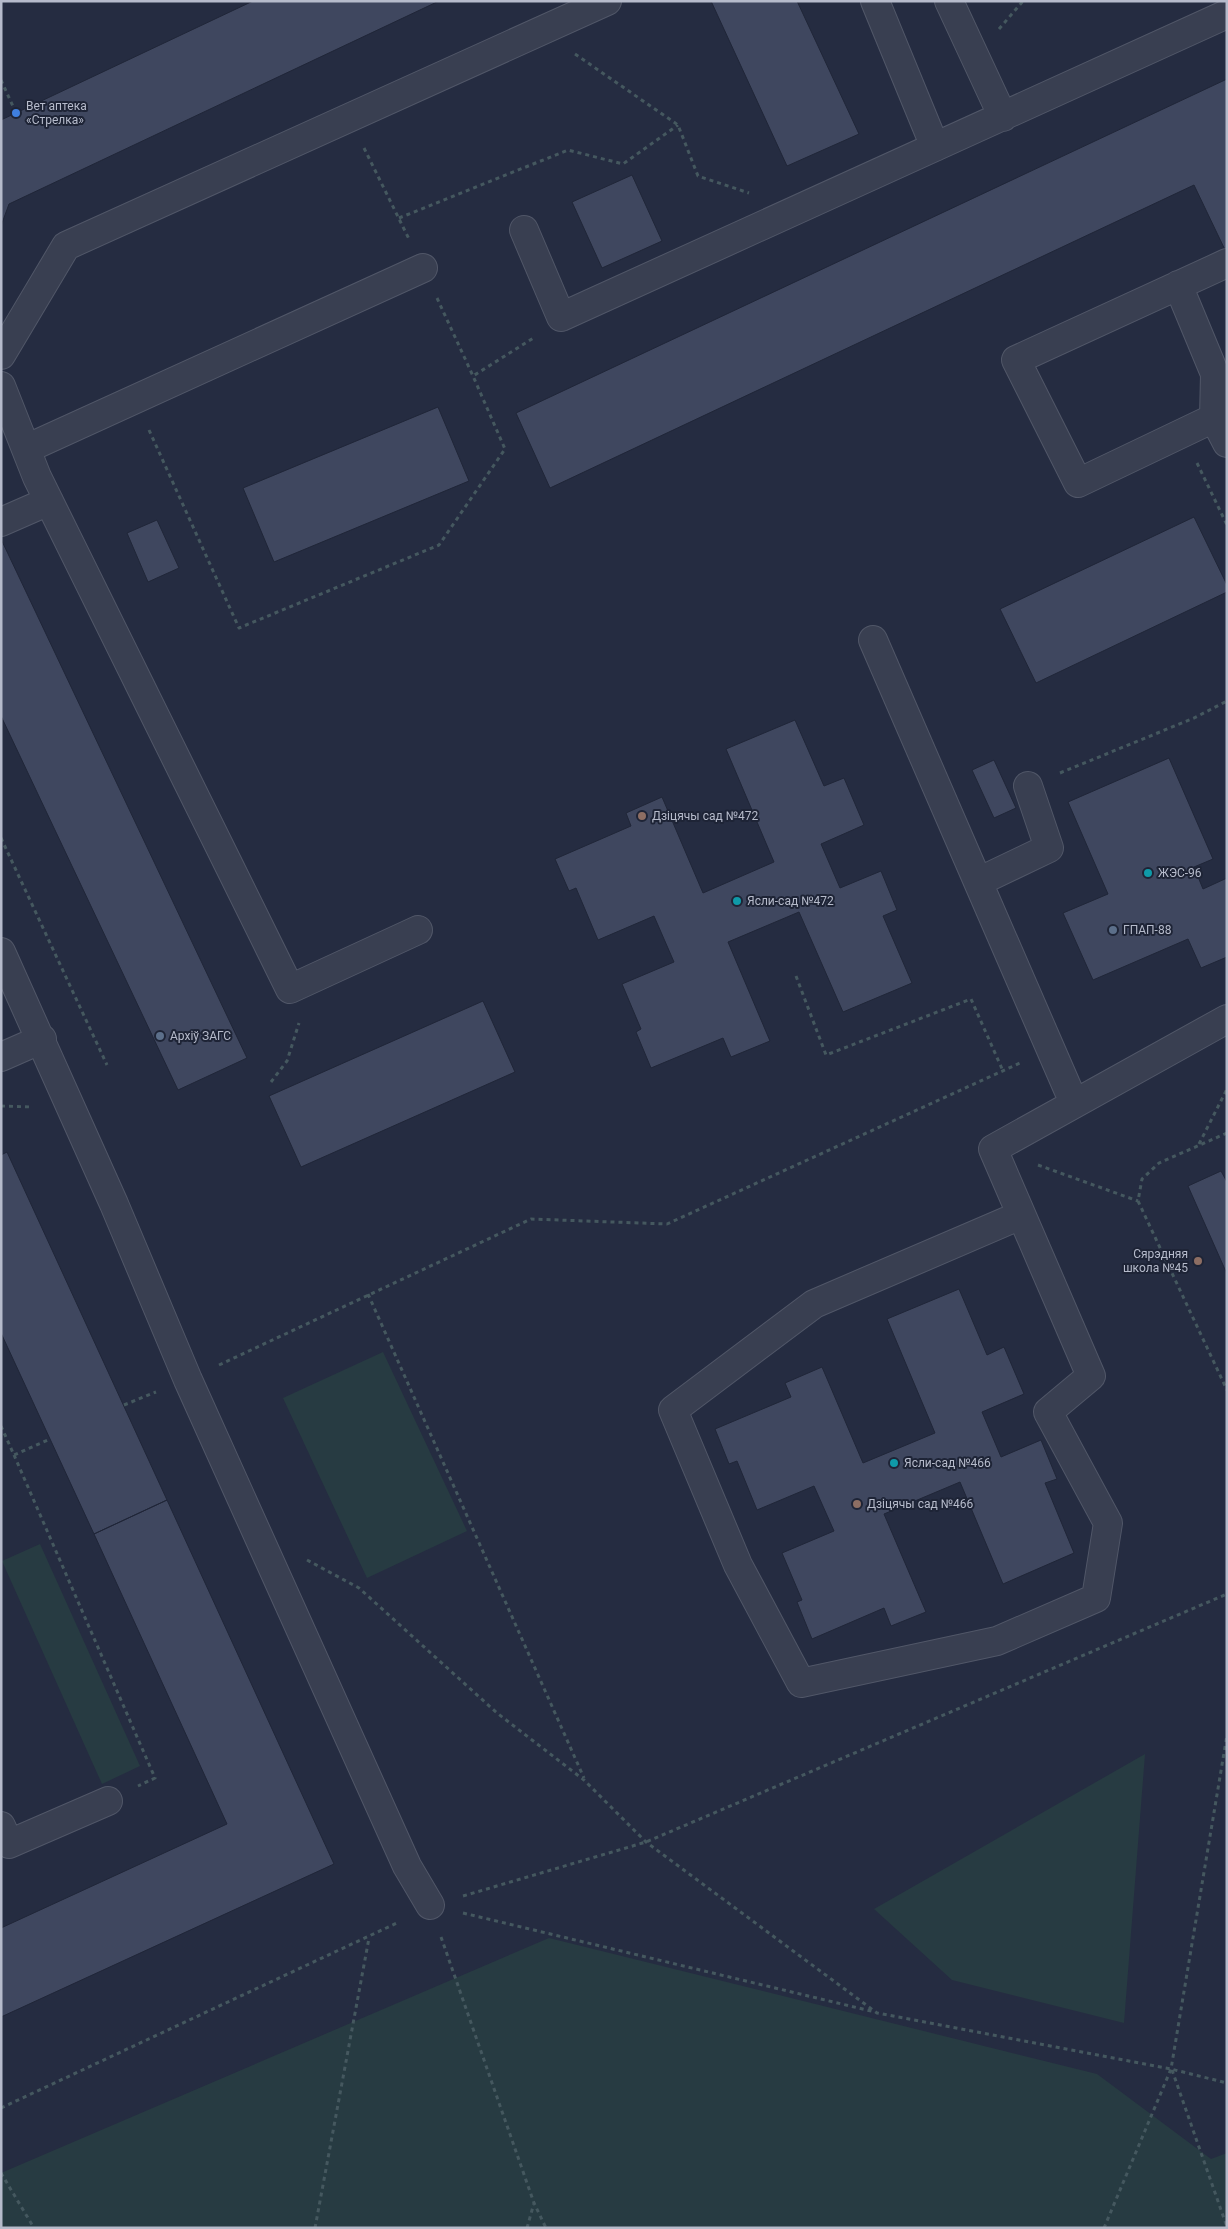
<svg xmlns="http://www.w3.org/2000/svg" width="1228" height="2229" font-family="Roboto,sans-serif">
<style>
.green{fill:#273b42}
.building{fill:#3f475f;stroke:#202638}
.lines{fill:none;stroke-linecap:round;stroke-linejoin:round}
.minor-casing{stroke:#515768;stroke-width:30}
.path{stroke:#45585f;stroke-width:3;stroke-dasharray:4 4;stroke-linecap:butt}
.minor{stroke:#393f51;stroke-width:28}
.shop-dot{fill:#3f7fe0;stroke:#1e2436;stroke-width:2}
.education-dot{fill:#8d6e63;stroke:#1e2436;stroke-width:2}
.culture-dot{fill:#0f9aa8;stroke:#1e2436;stroke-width:2}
.service-dot{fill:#5c6f8a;stroke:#1e2436;stroke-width:2}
.labels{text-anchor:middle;stroke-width:4;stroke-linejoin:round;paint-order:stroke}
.poi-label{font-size:12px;fill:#b6bbcb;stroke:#1e2436;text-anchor:start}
</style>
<rect width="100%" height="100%" fill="#252c41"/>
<path class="green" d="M383,1352l84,179 -100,47 -84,-180z
M40,1544l100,222 -38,18 -100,-223z
M1145,1754l-21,269 -172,-43 -78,-71z
M549,1938l548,136 114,85 16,-6v75h-1226v-55z"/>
<path class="building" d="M253,1h186l-430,203 -8,22v-106z
M711,1h86l62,133 -72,32z
M1227,79v175l-33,-69 -644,303 -34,-75z
M632,175l30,66 -60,27 -30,-66z
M438,407l31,74 -195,81 -31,-74z
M1194,517l33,68v7l-191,91 -36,-74z
M157,520l22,48 -31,14 -21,-49z
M1,539l246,519 -69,32 -177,-374z
M795,720l29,66 20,-8 20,47 -43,19 19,44 41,-17 16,39 -14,6 29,67 -69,29 -44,-100 -71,30 42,99 -39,16 -8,-19 -72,30 -15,-36 5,-3 -19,-45 52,-22 -20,-46 -56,24 -22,-52 -7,3 -14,-32 76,-33 -5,-13 36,-16 41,96 71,-31 -48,-113z
M1169,758l44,101 -19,8 9,22 24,-11v79l-26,11 -13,-29 -95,41 -30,-67 45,-19 -40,-92z
M994,760l22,48 -22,10 -22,-48z
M483,1001l32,71 -214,95 -32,-71z
M7,1152l160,348 -73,34 -93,-201v-178z
M1221,1171l6,11v92l-39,-88z
M959,1289l28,66 17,-8 20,47 -42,18 19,45 40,-17 16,39 -12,4 29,70 -71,31 -43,-102 -76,32 42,98 -35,14 -7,-18 -72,31 -15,-37 5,-2 -20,-47 52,-22 -20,-45 -57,24 -20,-49 -8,3 -14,-35 76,-32 -6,-14 37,-16 41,96 72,-30 -48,-114z
M167,1500l167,364 -333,153v-89l226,-104 -133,-290z"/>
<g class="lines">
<defs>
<path id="minor" d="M875,1l60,146
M949,1l54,116
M524,230l37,87 666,-303
M1178,285l37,89 -1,44 13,25
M1,355l65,-109 541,-245
M1,386l36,91 253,512 128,-59
M1214,418l-136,65 -62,-123 211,-97
M26,449l397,-181
M1,522l48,-21
M873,640l105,242
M1028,786l21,62 -71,34 96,221
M1,952l113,252 74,176 219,486 23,39
M1,1057l41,-18
M1021,1215l-207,89 -141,106 65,155 63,118 196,-42 99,-43 12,-75 -60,-111 43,-36 -98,-227 234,-130
M1,1826l8,18 99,-43"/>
</defs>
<use href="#minor" class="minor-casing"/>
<path class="path" d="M999,29l24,-28
M575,54l103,71 20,51 51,17
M1,80l15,33
M364,148l45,91
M399,218l169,-68 55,14 55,-39
M437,298l36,78 62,-39
M149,430l90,198 200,-83 66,-96 -32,-73
M1197,463l30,62
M1060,773l134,-55 33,-17
M1,838l106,227
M796,976l30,79 145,-56 32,72
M271,1082l16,-21 12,-38
M1,1106l32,1
M1227,1133l-68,30 -17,16 -4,22 89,189
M1199,1144l28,-55
M1038,1165l100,36
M368,1294l216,484
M219,1365l312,-146 136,5 353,-161
M124,1405l32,-13
M1,1426l13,29 36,-16
M14,1455l141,323 -17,8
M307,1560l52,28 138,125 87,67 62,62 231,171 294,56 56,14
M463,1896l183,-54 581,-248
M463,1913l412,99
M441,1937l93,266 12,25
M1172,2070l55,157
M1,2108l398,-186
M1,2173l33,55
M315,2228l54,-290
M527,2228l7,-25
M1104,2228l67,-159 56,-334"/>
<use href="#minor" class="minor"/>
</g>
<circle class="shop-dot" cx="16" cy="113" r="5"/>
<g class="education-dot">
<circle cx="642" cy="816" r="5"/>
<circle cx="1198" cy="1261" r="5"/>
<circle cx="857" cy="1504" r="5"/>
</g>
<g class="culture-dot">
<circle cx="1148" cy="873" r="5"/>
<circle cx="737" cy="901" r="5"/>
<circle cx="894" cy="1463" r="5"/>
</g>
<g class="service-dot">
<circle cx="1113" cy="930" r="5"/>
<circle cx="160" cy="1036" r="5"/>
</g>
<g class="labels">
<g class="poi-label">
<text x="26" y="110">Вет аптека<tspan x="26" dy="14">«Стрелка»</tspan></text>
<text x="652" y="820">Дзіцячы сад №472</text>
<text x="1158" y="877">ЖЭС-96</text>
<text x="747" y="905">Ясли-сад №472</text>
<text x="1123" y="934">ГПАП-88</text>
<text x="170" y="1040">Архіў ЗАГС</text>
<text x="1188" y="1258" text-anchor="end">Сярэдняя<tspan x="1188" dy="14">школа №45</tspan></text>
<text x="904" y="1467">Ясли-сад №466</text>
<text x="867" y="1508">Дзіцячы сад №466</text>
</g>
</g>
<rect width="1228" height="2229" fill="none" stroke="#b6bbcb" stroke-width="5"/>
</svg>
